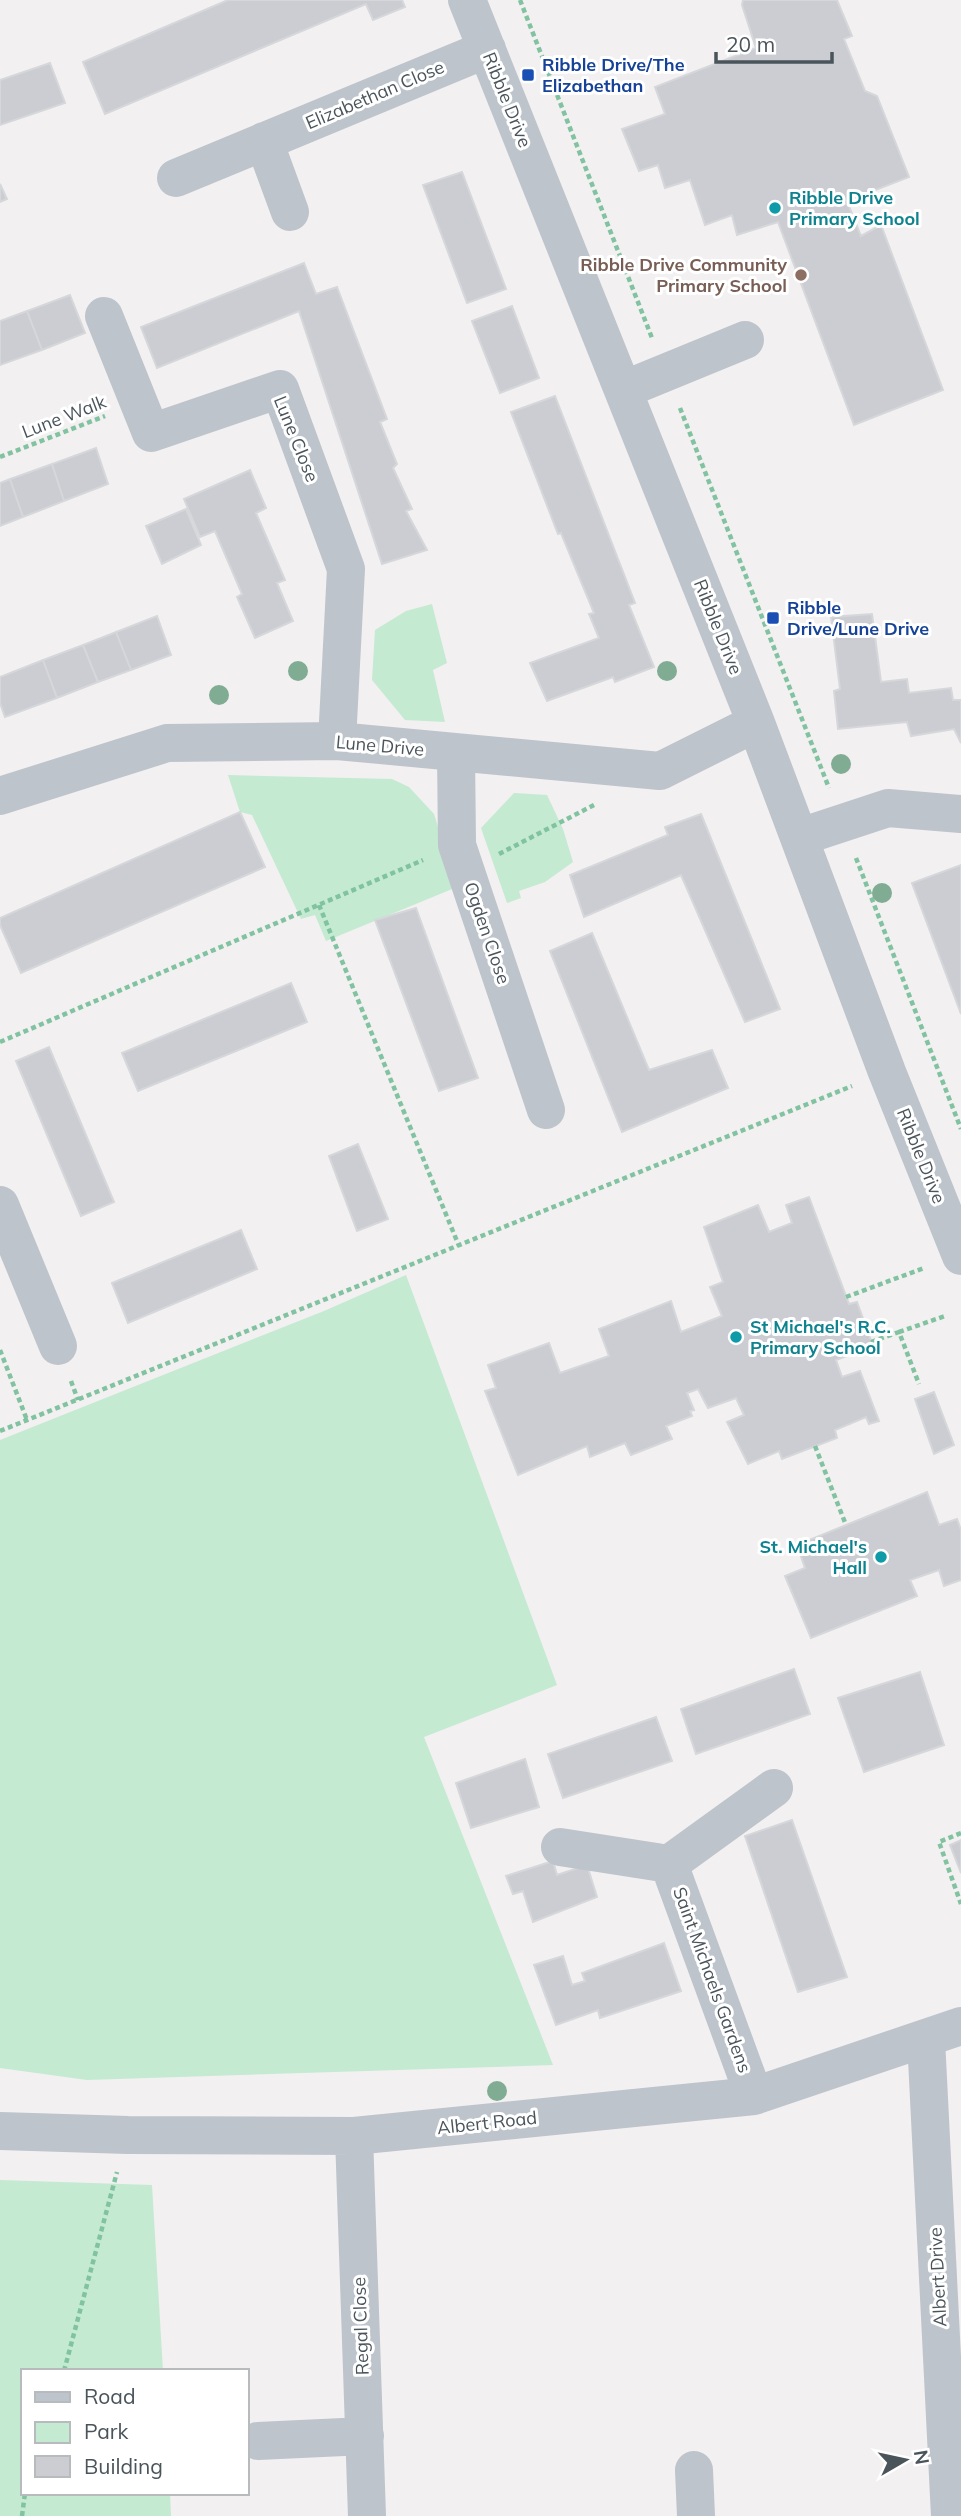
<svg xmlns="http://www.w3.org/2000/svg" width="961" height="2516" font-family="Mulish,sans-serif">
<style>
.green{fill:#c4ead2}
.building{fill:#cbcdd2;stroke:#d5d7da;stroke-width:2}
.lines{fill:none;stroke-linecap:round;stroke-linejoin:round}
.path{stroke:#81c3a1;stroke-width:4.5;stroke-dasharray:5 3.5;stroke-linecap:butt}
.minor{stroke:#bdc4cb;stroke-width:38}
.tree{fill:#80ac94}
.transit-dot{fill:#1a4fb4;stroke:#fff;stroke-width:2.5}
.culture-dot{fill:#0f9aa8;stroke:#fff;stroke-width:2.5}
.education-dot{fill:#8d6e63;stroke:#fff;stroke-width:2.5}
.labels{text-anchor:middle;stroke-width:6;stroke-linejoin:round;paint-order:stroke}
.transit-label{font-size:18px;font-weight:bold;fill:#164399;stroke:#fff;text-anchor:start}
.street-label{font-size:18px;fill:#4a545b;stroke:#fff}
.culture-label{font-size:18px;font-weight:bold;fill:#0d838f;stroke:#fff;text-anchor:start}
.education-label{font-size:18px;font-weight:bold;fill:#785e54;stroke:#fff;text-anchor:end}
</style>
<rect width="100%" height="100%" fill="#f2f0f0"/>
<path class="green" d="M432,604l15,59 -14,7 12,52 -40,-2 -33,-40 3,-50 31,-19z
M228,775l164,4 17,8 25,27 23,73 -131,54 -11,-26 -14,4 -49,-104 -12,-3z
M514,793l33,2 16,34 10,33 -28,20 -26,9 2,7 -14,5 -26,-75z
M406,1275l151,410 -133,52 129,328 -466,15 -87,-12v-628l324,-129z
M0,2180l152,5 11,186h-140v122h147l1,23h-171z"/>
<path class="building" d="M228,0h174l3,7 -32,13 -7,-16 -261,110 -22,-52z
M743,0h94l15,36 -8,3 21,52 12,5 32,81 -62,24 14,35 20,-11 62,165 -89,35 -76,-203 -41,13 -5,-20 -27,10 -15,-45 -25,8 -7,-23 -19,6 -17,-42 43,-15 -10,-27 101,-39 -14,-43z
M50,63l15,40 -65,22v-45z
M462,172l44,117 -39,14 -44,-118z
M0,184l7,15 -7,3z
M304,263l12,31 21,-7 50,132 -7,3 17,42 -4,4 19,41 -6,2 21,39 -45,14 -83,-253 -142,57 -16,-41z
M70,295l15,38 -43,17 -15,-39z
M512,306l27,72 -39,15 -28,-72z
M27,311l15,39 -42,15v-44z
M555,396l80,207 -6,2 25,62 -39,15 -2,-5 -66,24 -17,-38 69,-25 -10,-24 5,-1 -33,-80 -3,1 -47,-122z
M96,448l12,36 -44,17 -12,-37z
M52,464l12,37 -41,16 -13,-38z
M250,470l16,38 -10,5 29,67 -8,3 16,38 -38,17 -18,-41 5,-3 -27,-63 -15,6 -16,-38z
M10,479l13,38 -23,9v-43z
M186,509l15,36 -39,19 -16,-38z
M872,614l9,68 26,-3 2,14 42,-5 2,12h8v43l-7,-14 -43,7 -4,-14 -69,7 -4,-38 6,-2 -9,-72z
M157,616l14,39 -40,15 -15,-38z
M116,632l15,38 -33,12 -15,-37z
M83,645l15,37 -41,16 -14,-38z
M43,660l14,38 -52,19 -5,-14v-26z
M240,812l25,55 -244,106 -21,-48v-7z
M701,814l79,195 -35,13 -64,-147 -97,42 -14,-42 98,-40 -3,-8z
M961,865v149l-49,-131z
M416,908l62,170 -39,13 -64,-171z
M592,933l57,137 63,-20 16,38 -106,44 -72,-181z
M291,983l16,39 -169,69 -16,-38z
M49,1047l65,155 -33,14 -65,-155z
M358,1144l30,75 -31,12 -28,-75z
M809,1197l40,107 8,-2 16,44 -37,14 6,17 18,-6 19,50 -10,3 -3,-7 -31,13 2,8 -55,21 -3,-8 -31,13 -21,-42 17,-7 -8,-17 -28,10 -10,-19 -11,4 7,17 -4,1 2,5 -26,10 6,13 -41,16 -6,-12 -35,14 -3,-11 -69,29 -33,-84 11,-3 -8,-23 61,-22 11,30 49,-17 -10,-27 72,-28 10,31 41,-16 -12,-29 13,-5 -19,-55 54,-22 11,27 23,-9 -6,-18z
M241,1230l16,39 -129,54 -16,-40z
M934,1392l20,53 -20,9 -19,-55z
M927,1492l12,33 18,-6 4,11v50l-17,6 -5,-16 -29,10 7,16 -106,42 -26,-62 20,-8 -8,-23z
M794,1669l16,45 -114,40 -15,-45z
M920,1672l24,73 -80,27 -26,-74z
M656,1717l16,44 -109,37 -15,-44z
M525,1759l14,48 -68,21 -15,-45z
M792,1820l55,157 -49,15 -53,-156z
M961,1840v33l-11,-28z
M553,1861l4,14 30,-10 10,32 -64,25 -10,-31 -10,3 -7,-18z
M664,1943l17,48 -81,27 -2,-8 -42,15 -22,-60 29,-9 9,29 13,-4 -3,-8z"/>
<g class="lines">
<path class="path" d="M520,0l132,338
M680,408l149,380
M0,457l105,-41
M499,854l95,-49
M856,858l105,271
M319,905l140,341
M0,1042l423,-182
M846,1297l78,-29
M899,1332l46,-16
M871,1342l28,-10 20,52
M0,1350l27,70
M71,1381l7,19
M0,1431l852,-345
M815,1446l31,79
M961,1833l-22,9 22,62
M64,2371l53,-199
M22,2516l3,-23"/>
<path class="minor" d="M467,0l289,723 131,349 74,184
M264,141l26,71
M176,178l311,-129
M104,316l47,117 129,-44 66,180 -9,172
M623,390l122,-50
M456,752l1,93 89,265
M0,796l167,-53 170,-2 323,30 96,-48
M800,837l88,-29 73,6
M0,1205l58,141
M560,1847l109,17 105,-76
M669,1864l85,232
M926,2039l24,477
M0,2131l128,4 226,1 400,-40 207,-70
M354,2136l13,380
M258,2441l107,-5
M694,2470l2,46"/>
</g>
<g class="tree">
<circle cx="298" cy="671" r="10"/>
<circle cx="667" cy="671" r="10"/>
<circle cx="219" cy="695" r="10"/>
<circle cx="841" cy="764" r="10"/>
<circle cx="882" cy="893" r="10"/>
<circle cx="497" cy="2091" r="10"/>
</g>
<g class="transit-dot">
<rect x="521" y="68" width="14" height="14" rx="3.5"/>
<rect x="766" y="611" width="14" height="14" rx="3.5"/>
</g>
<g class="culture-dot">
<circle cx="775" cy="208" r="7"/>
<circle cx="736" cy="1337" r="7"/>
<circle cx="881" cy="1557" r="7"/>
</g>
<circle class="education-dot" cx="801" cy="275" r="7"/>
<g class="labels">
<g class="transit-label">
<text x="542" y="71">Ribble Drive/The<tspan x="542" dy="21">Elizabethan</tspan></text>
<text x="787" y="614">Ribble<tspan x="787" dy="21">Drive/Lune Drive</tspan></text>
</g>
<g class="street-label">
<text transform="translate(375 95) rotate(-23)" y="6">Elizabethan Close</text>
<text transform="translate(507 100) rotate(68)" y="6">Ribble Drive</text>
<text transform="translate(64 417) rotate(-21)" y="6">Lune Walk</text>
<text transform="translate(296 439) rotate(68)" y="6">Lune Close</text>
<text transform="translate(718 627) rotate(68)" y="6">Ribble Drive</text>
<text transform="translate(380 746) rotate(5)" y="6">Lune Drive</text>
<text transform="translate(487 933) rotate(71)" y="6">Ogden Close</text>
<text transform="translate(921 1156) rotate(68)" y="6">Ribble Drive</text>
<text transform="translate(712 1980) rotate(70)" y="6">Saint Michaels Gardens</text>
<text transform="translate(487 2123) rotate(-6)" y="6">Albert Road</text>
<text transform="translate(938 2277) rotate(-93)" y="6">Albert Drive</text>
<text transform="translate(361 2326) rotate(-92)" y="6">Regal Close</text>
</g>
<g class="culture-label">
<text x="789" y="204">Ribble Drive<tspan x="789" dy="21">Primary School</tspan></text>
<text x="750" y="1333">St Michael's R.C.<tspan x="750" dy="21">Primary School</tspan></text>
<text x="867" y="1553" text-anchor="end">St. Michael's<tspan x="867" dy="21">Hall</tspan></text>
</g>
<g class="education-label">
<text x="787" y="271">Ribble Drive Community<tspan x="787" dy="21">Primary School</tspan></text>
</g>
</g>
<rect x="21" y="2369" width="228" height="126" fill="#ffffff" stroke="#b7bbbd" stroke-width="2"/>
<rect x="35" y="2392" width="35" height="10" fill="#bdc4cb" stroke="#b7bbbd" stroke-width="2"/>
<text x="84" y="2404" font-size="21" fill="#4a545b">Road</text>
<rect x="35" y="2422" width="35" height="21" fill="#c4ead2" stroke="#b7bbbd" stroke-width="2"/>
<text x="84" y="2439" font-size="21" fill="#4a545b">Park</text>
<rect x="35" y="2456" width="35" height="21" fill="#cbcdd2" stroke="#b7bbbd" stroke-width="2"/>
<text x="84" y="2474" font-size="21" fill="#4a545b">Building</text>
<g transform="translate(905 2460) rotate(81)" stroke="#ffffff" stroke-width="5" paint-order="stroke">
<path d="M0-5L12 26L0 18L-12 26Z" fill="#4a545b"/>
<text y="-10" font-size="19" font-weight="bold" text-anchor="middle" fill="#4a545b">N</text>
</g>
<path d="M716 52v10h116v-10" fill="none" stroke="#4a545b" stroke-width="3.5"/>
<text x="726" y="52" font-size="21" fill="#4a545b" stroke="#ffffff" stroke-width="5" paint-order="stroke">20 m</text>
</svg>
